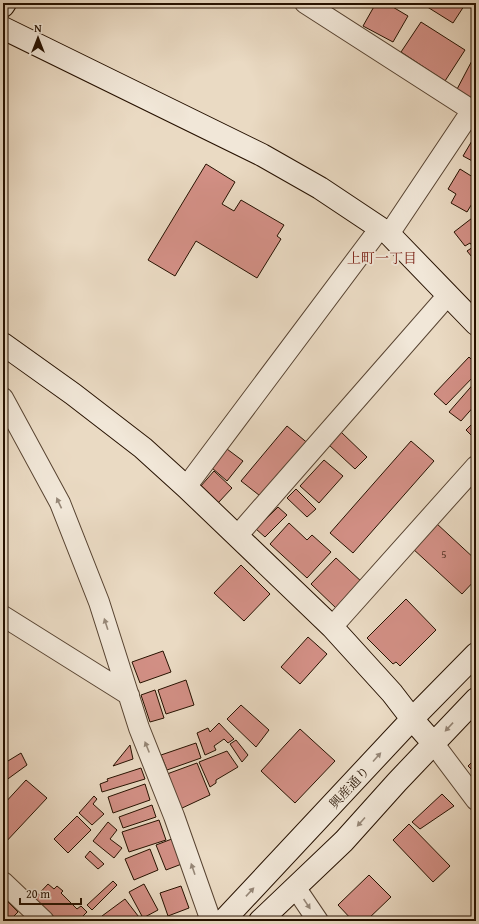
<svg xmlns="http://www.w3.org/2000/svg" width="479" height="924" font-family="'Gentium Book Plus','Noto Serif JP',serif">
<style>
.building{fill:#d39086;stroke:#261100}
.lines{fill:none;stroke-linecap:round;stroke-linejoin:round}
.street-casing{stroke:#574331;stroke-width:22}
.secondary-casing{stroke:#261100;stroke-width:24}
.street{stroke:#f1e7d8;stroke-width:20}
.secondary{stroke:#f1e7d8;stroke-width:22}
.oneway{fill:#968777}
.labels{text-anchor:middle;stroke-width:4;stroke-linejoin:round;paint-order:stroke}
.number-label{font-size:11px;fill:#513122}
.street-label{font-size:13px;fill:#261100;stroke:#f1e7d8}
.neighbourhood-label{font-size:14px;fill:#7a1f14;stroke:#f1e7d8}
</style>
<rect width="100%" height="100%" fill="#eadac3"/>
<filter id="stains"><feTurbulence type="fractalNoise" baseFrequency=".005" numOctaves="4"/><feColorMatrix values="0 0 0 0 .2 0 0 0 0 .09 0 0 0 0 .02 0 0 0 .5 -.17"/></filter>
<radialGradient id="worn" r=".72"><stop offset=".6" stop-color="#630" stop-opacity="0"/><stop offset="1" stop-color="#630" stop-opacity=".3"/></radialGradient>
<path class="building" d="M376,3h10l22,13 -15,26 -30,-16z
M421,3h45l-13,20z
M421,22l44,28 -20,31 -44,-29z
M476,53v51l-21,-11z
M476,134v29l-13,-7z
M206,164l29,18 -13,22 12,7 7,-11 43,25 -7,11 4,3 -24,39 -61,-37 -21,35 -27,-16z
M460,169l16,10v18l-9,15 -16,-9 5,-9 -8,-5z
M476,215v47l-9,-11 6,-4 -3,-4 -5,3 -11,-14z
M469,357l7,7v10l-30,31 -12,-11z
M476,381v23l-15,17 -12,-9z
M476,420v20l-10,-10z
M287,426l23,19 -46,54 -23,-18z
M341,432l26,25 -12,12 -26,-24z
M411,441l23,20 -81,92 -23,-20z
M227,449l16,12 -16,20 -15,-13z
M324,460l19,16 -24,27 -19,-17z
M214,471l18,17 -14,15 -18,-16z
M296,489l20,20 -9,8 -20,-19z
M278,507l9,8 -22,22 -9,-8z
M289,523l18,17 5,-5 19,17 -24,26 -37,-34z
M436,523l40,37v19l-14,15 -50,-46z
M336,558l27,25 -26,26 -26,-25z
M241,565l29,29 -26,27 -30,-28z
M406,599l30,31 -36,36 -4,-4 -3,2 -26,-26z
M308,637l19,17 -27,30 -19,-17z
M163,651l8,21 -31,11 -8,-21z
M186,680l8,25 -28,9 -8,-24z
M155,690l9,28 -14,4 -9,-27z
M241,705l28,25 -13,17 -29,-28z
M219,723l15,16 -6,4 -4,-4 -10,7 2,4 -11,5 -8,-22 11,-5 2,4z
M300,729l35,32 -40,42 -34,-32z
M236,740l12,15 -6,7 -12,-18z
M196,743l5,15 -34,12 -6,-15z
M130,745l3,14 -20,7z
M227,751l11,16 -22,13v3l-6,4 -11,-25z
M21,753l6,12 -22,16 -2,-5v-12z
M476,758v16l-8,-8z
M197,763l13,32 -30,14 -13,-35z
M141,768l4,11 -43,13 -2,-8 8,-3 -1,-2z
M26,780l21,18 -44,47v-40z
M145,784l5,16 -37,13 -5,-16z
M442,794l12,12 -34,23 -8,-7z
M94,796l3,3 -4,5 11,10 -12,11 -13,-12z
M152,805l4,12 -33,11 -4,-11z
M77,816l14,14 -23,23 -14,-14z
M159,820l7,20 -37,12 -7,-20z
M108,822l9,8 -7,9 12,9 -8,10 -21,-17z
M409,824l41,42 -17,16 -40,-42z
M177,837l10,25 -21,8 -10,-25z
M150,849l8,21 -24,10 -9,-21z
M90,851l14,13 -6,5 -13,-12z
M369,875l22,22 -25,24h-13l-15,-16z
M113,881l4,4 -25,25 -5,-5z
M48,884l6,5 3,-3 6,5 -2,2 16,16 4,-3 6,6 -9,9h-23l-22,-21z
M144,884l14,26 -15,8 -14,-26z
M181,886l8,22 -21,8 -8,-23z
M5,899l13,13 -9,9h-6v-20z
M125,899l17,22h-33l-7,-5z"/>
<g class="lines">
<defs>
<path id="street" d="M305,3l171,110
M389,234l83,-124
M3,398l57,105 39,99 40,126 35,88 37,105
M186,487l194,-259
M237,536l211,-241
M3,616l126,79
M332,627l144,-161
M434,744l42,56
M3,882l41,39
M295,887l23,34"/>
<path id="secondary" d="M3,6l2,-3
M3,28l259,127 58,33 69,46 87,90
M3,344l70,50 70,54 43,39 146,140 60,66 20,26 22,25
M223,921l189,-202 64,-65
M260,921l84,-80 53,-59 79,-83"/>
</defs>
<use href="#street" class="street-casing"/>
<use href="#secondary" class="secondary-casing"/>
<use href="#street" class="street"/>
<use href="#secondary" class="secondary"/>
</g>
<defs><path id="oneway-solid" d="M-6-.8H1V-3.2L6.5 0L1 3.2V.8H-6Z"/></defs>
<g class="oneway">
<use href="#oneway-solid" transform="translate(59 503) rotate(-115)"/>
<use href="#oneway-solid" transform="translate(106 624) rotate(-108)"/>
<use href="#oneway-solid" transform="translate(449 727) rotate(133)"/>
<use href="#oneway-solid" transform="translate(147 747) rotate(-112)"/>
<use href="#oneway-solid" transform="translate(377 757) rotate(-48)"/>
<use href="#oneway-solid" transform="translate(361 822) rotate(132)"/>
<use href="#oneway-solid" transform="translate(193 869) rotate(-109)"/>
<use href="#oneway-solid" transform="translate(250 892) rotate(-47)"/>
<use href="#oneway-solid" transform="translate(307 904) rotate(56)"/>
</g>
<g class="labels">
<g class="number-label">
<text x="444" y="558">5</text>
</g>
<g class="street-label">
<text transform="translate(349 787) rotate(-47)" y="5">興産通り</text>
</g>
<g class="neighbourhood-label">
<text x="382" y="263">上町一丁目</text>
</g>
</g>
<rect width="479" height="924" fill="none" stroke="#eadac3" stroke-width="16"/>
<rect x="4" y="4" width="471" height="916" fill="none" stroke="#261100" stroke-width="2"/>
<rect x="8" y="8" width="463" height="908" fill="none" stroke="#261100"/>
<g transform="translate(38 38)" stroke="#f1e7d8" stroke-width="3" paint-order="stroke">
<path d="M0-3L7 15L0 10L-7 15Z" fill="#261100"/>
<text y="-6" font-size="11" font-weight="bold" text-anchor="middle" fill="#261100">N</text>
</g>
<path d="M20 898v6h61v-6" fill="none" stroke="#261100" stroke-width="2"/>
<text x="26" y="898" font-size="12" fill="#261100" stroke="#f1e7d8" stroke-width="3" paint-order="stroke">20 m</text>
<rect width="100%" height="100%" filter="url(#stains)"/>
<rect width="100%" height="100%" fill="url(#worn)"/>
</svg>
